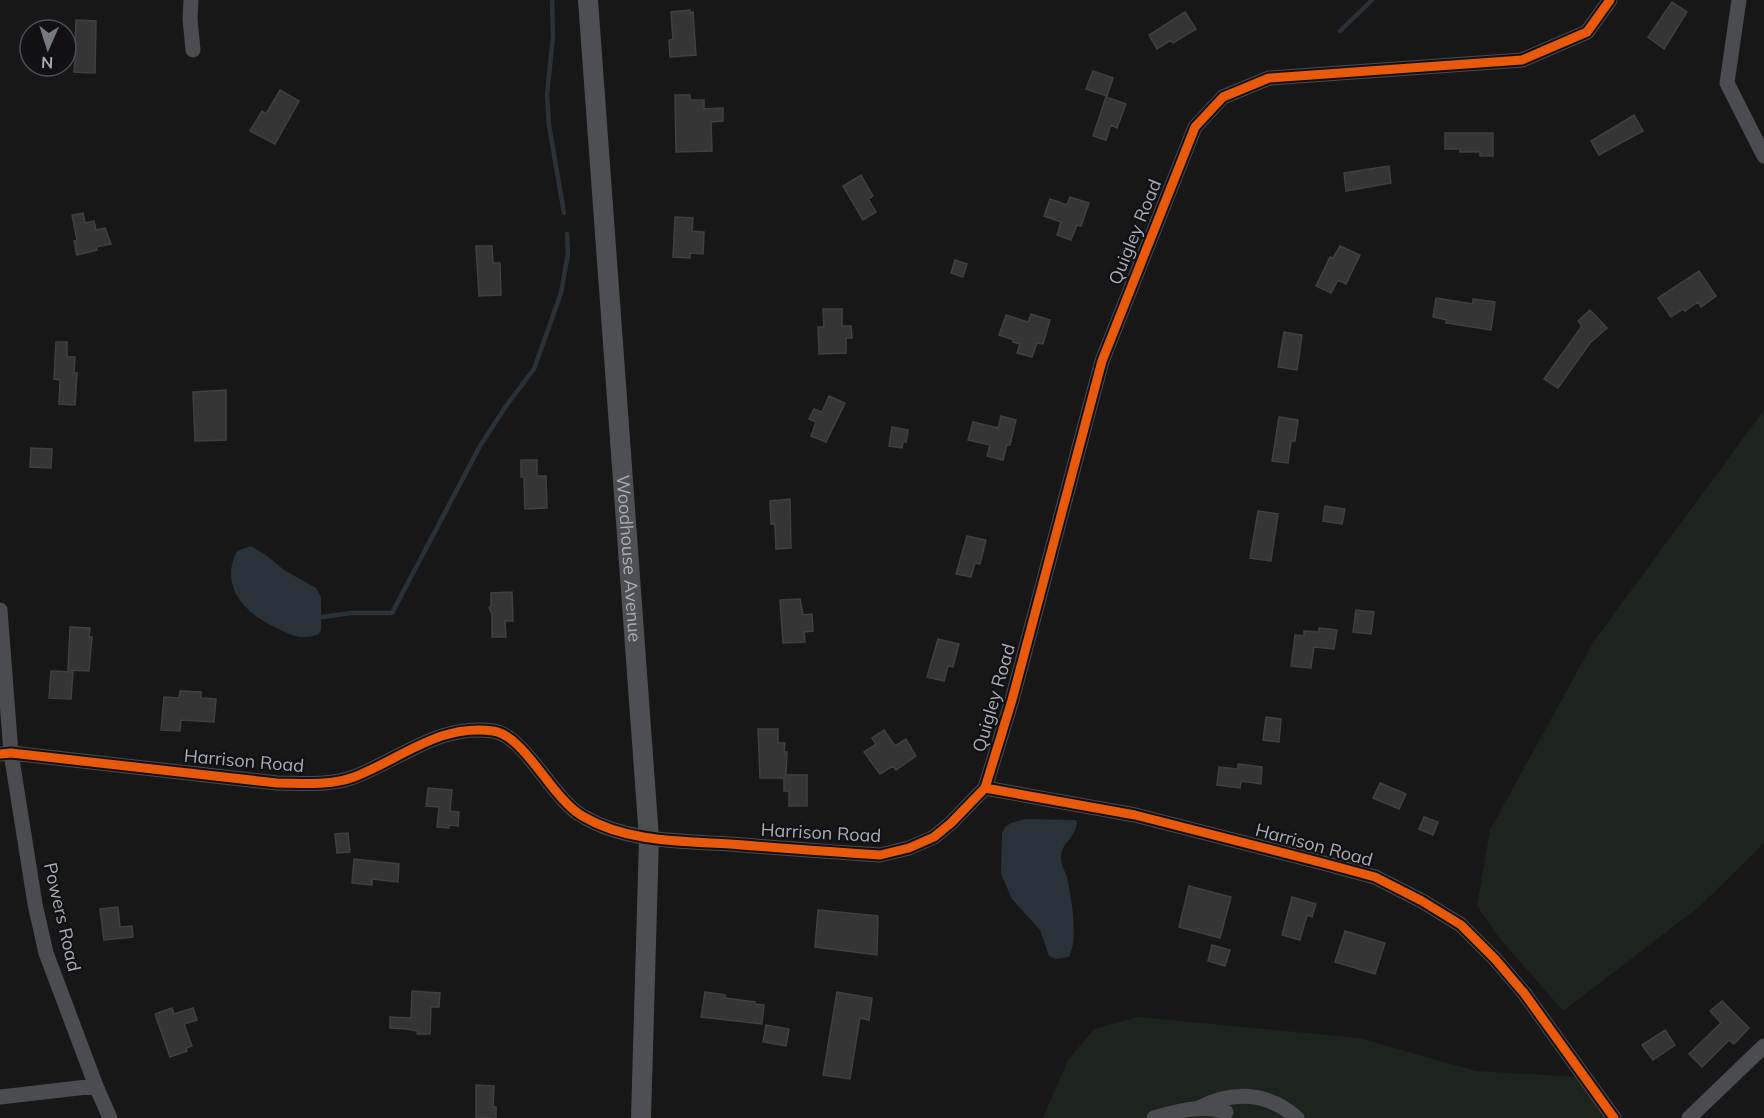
<svg xmlns="http://www.w3.org/2000/svg" width="1764" height="1118" font-family="Mulish,sans-serif">
<style>
.green{fill:#1d241e}
.water{fill:#2a3239}
.lines{fill:none;stroke-linecap:round;stroke-linejoin:round}
.stream{stroke:#2a3239;stroke-width:4.5}
.building{fill:#353536;stroke:#3f4043;stroke-width:1.5}
.minor{stroke:#4b4c50;stroke-width:15}
.major{stroke:#4d4f52;stroke-width:20}
.cycleway-casing{stroke:#111113;stroke-width:13}
.cycleway{stroke:#e8590c;stroke-width:9}
.labels{text-anchor:middle;stroke-width:4.5;stroke-linejoin:round;paint-order:stroke}
.street-label{font-size:18px;fill:#a8adb8;stroke:#111113}
</style>
<rect width="100%" height="100%" fill="#171717"/>
<path class="green" d="M1764,410v433l-65,64 -136,104 -66,-76 -20,-29 13,-76 104,-189z
M1138,1017l221,21 117,33 101,6 30,41h-564l25,-58 26,-31z"/>
<path class="water" d="M251,546l15,9 18,15 32,18 5,9v33l-2,4c-4,1 -9,3 -14,3 -9,1 -18,-4 -26,-8 -32,-14 -61,-41 -42,-78z
M1025,819l49,1 3,1c-1,19 -17,21 -16,38 0,6 4,12 6,18 4,21 12,59 2,80l-13,2 -7,-3 -9,-26 -28,-31 -11,-25 1,-41 3,-6 6,-4z"/>
<g class="lines">
<path class="stream" d="M552,0l1,36 -6,59 2,30 15,88
M1340,31l32,-31
M322,617l29,-4h41l88,-167 26,-40 28,-37 27,-76 7,-39 -1,-20"/>
</g>
<path class="building" d="M1672,2l15,10 -23,37 -16,-12z
M690,10v3l3,-1 3,43 -26,2 -1,-17 4,-1 -2,-27z
M1185,12l11,17 -23,14 -2,-3 -14,9 -8,-14z
M76,20l20,1 -1,52 -21,-1 1,-12h-9v-4l9,-11z
M1093,71l20,7 -6,18 -21,-7z
M280,90l19,11 -24,43 -25,-13 12,-20 4,3z
M675,95h15v5h14v9l19,-1v13l-12,1 1,29 -36,1z
M1106,97l20,7 -9,24 -6,-3 -5,15 -13,-4z
M1634,115l9,16 -44,24 -8,-14z
M1445,133h48v23h-13v-4h-20v-3h-15z
M1389,166l2,17 -45,8 -2,-18z
M861,175l12,21 -5,3 8,13 -13,8 -20,-34z
M1070,197l19,6 -8,23 -4,-1 -6,15 -14,-5 4,-13 -17,-6 6,-17 17,6z
M83,213l2,10 9,-2 2,9 9,-2 6,16 -15,3 1,3 -20,5 -3,-14 3,-1 -5,-25z
M675,217l18,1 -1,13 12,1 -1,22 -13,-1v5l-17,-1z
M476,246h16l1,17h7l1,32 -22,1z
M1340,246l20,9 -14,29 -8,-4 -7,13 -15,-7 14,-29 3,1z
M955,260l12,4 -4,13 -12,-4z
M1699,271l17,25 -15,11 -3,-5 -13,9 -2,-2 -12,8 -13,-19z
M1436,298l37,6v-5l22,3 -4,28 -45,-7 1,-3 -14,-3z
M823,309h19v17h9l1,12h-6v15l-27,1 -1,-27h6z
M1590,310l17,18 -17,15 -32,45 -14,-9 38,-53 -4,-5z
M1031,314l19,6 -7,24 -6,-1 -5,14 -15,-4 3,-9 -7,-2 1,-2 -15,-5 7,-20 22,7z
M1284,332l18,3 -5,35 -19,-3z
M56,342h11v15h8l-1,16h3l-2,32 -16,-1 1,-24 -6,-1z
M226,390v50l-31,1 -2,-49z
M829,396l16,7 -19,39 -15,-6 5,-14 -7,-3 5,-10 8,3z
M1001,416l15,4 -6,25h-3l-4,15 -16,-4 3,-11 -22,-5 5,-18 25,6z
M1279,417l19,3 -3,21h-4l-3,22 -16,-2z
M892,427l16,3 -2,12h-3l-1,6 -13,-2z
M31,448l21,1 -1,19 -21,-1z
M521,460h16v16h9l1,32 -22,1 -1,-32h-3z
M790,499l1,49 -15,1 -1,-25h-4l-1,-23z
M1325,506l20,3 -3,15 -19,-3z
M1258,511l20,3 -7,47 -21,-3z
M967,536l19,4 -6,24 -5,-1 -4,14 -15,-3z
M512,592l1,29h-8l1,16h-14v-23l-3,-6 2,-3v-12z
M800,599l3,16 9,-1 1,17 -9,1 1,10 -22,1 -3,-43z
M1356,610l18,2 -3,22 -18,-2z
M70,627l20,1 -1,9h3l-3,34 -21,-1z
M1319,628l18,2 -3,19 -20,-2 -3,21 -20,-2 4,-31 9,1v-5l15,1z
M938,639l21,5 -6,23 -5,-1 -4,15 -17,-4z
M51,671l22,1 -2,27 -22,-1z
M180,691l21,1v6l15,1 -2,23 -33,-2 -1,11 -19,-1 3,-33 15,1z
M1266,717l15,2 -2,23 -16,-2z
M758,729h20v14h7l-1,9h3l-1,23h21v31h-18v-15h-5v-13h-24z
M884,730l11,16 11,-7 10,17 -20,14 -3,-4 -13,8 -16,-22 12,-8 -4,-6z
M1238,764l24,3 -1,17 -20,-3 -1,7 -23,-3 2,-18 19,2z
M1380,783l26,11 -7,15 -26,-11z
M428,788l24,2 -2,21 9,1 -1,14 -9,-1v3l-12,-1 2,-20 -13,-1z
M1424,817l14,5 -5,13 -14,-6z
M348,833l2,19 -13,1 -2,-19z
M354,859l45,5 -1,18 -26,-3v6l-20,-2z
M1189,886l42,11 -11,41 -41,-11z
M1292,897l24,7 -4,13 -5,-2 -7,25 -18,-5z
M118,907l2,20 12,-1 1,11 -29,3 -4,-31z
M818,910l60,6 -1,39 -62,-8z
M1345,931l40,12 -10,31 -40,-12z
M1212,945l18,5 -5,16 -17,-5z
M412,991l28,2 -1,14h-8l-1,27h-13l1,-3 -12,-2 -16,-1v-11l21,1z
M705,992l20,3v3l30,4v2l9,1 -2,19 -61,-7z
M837,992l35,6 -3,22 -9,-2 -10,61 -27,-4z
M1722,1001l27,27 -15,16 -5,-4 -27,27 -13,-13 32,-31 -11,-12z
M172,1008l2,6 19,-6 4,12 -13,4 8,22 -6,2 1,3 -17,6 -15,-43z
M766,1025l23,4 -3,17 -23,-4z
M1665,1030l10,15 -22,15 -11,-15z
M476,1085l18,1 -1,21h3v11h-20z"/>
<g class="lines">
<path class="minor" d="M191,0l-1,19 3,31
M1739,0l-12,83 37,73
M0,610l11,143 24,151 11,49 50,133 14,32
M0,754l11,-1 266,30c25,0 53,3 77,-6 47,-18 86,-54 139,-46 32,4 59,69 91,86 43,25 97,24 146,27 50,4 100,8 150,11l29,-7 25,-11 17,-14 34,-35 27,-88 90,-339 93,-234 28,-30 46,-19 253,-18 65,-28 23,-32
M985,788l150,27 188,48 52,14 47,24 39,24 34,34 29,34 90,125
M0,1097l96,-11
M1199,1108c34,-18 69,-16 98,10
M1154,1118c23,-7 49,-14 72,-6
M1689,1118l75,-72"/>
<path class="major" id="s1" d="M588,0l61,838 -8,280"/>
<defs>
<path id="cycleway" d="M0,754l11,-1 266,30c25,0 53,3 77,-6 47,-18 86,-54 139,-46 32,4 59,69 91,86 43,25 97,24 146,27 50,4 100,8 150,11l29,-7 25,-11 17,-14 34,-35 27,-88 90,-339 93,-234 28,-30 46,-19 253,-18 65,-28 23,-32
M985,788l150,27 188,48 52,14 47,24 39,24 34,34 29,34 90,125"/>
</defs>
<use href="#cycleway" class="cycleway-casing"/>
<use href="#cycleway" class="cycleway"/>
</g>
<g class="labels">
<g class="street-label">
<text transform="translate(1135 232) rotate(-68)" y="6">Quigley Road</text>
<text dy="6" stroke="none"><textPath href="#s1" startOffset="560">Woodhouse Avenue</textPath></text>
<text transform="translate(994 698) rotate(-74)" y="6">Quigley Road</text>
<text transform="translate(244 761) rotate(5)" y="6">Harrison Road</text>
<text transform="translate(821 833) rotate(3)" y="6">Harrison Road</text>
<text transform="translate(1314 845) rotate(15)" y="6">Harrison Road</text>
<text transform="translate(62 917) rotate(77)" y="6">Powers Road</text>
</g>
</g>
<g transform="translate(48 48) rotate(183)"><circle r="28" fill="#111113" stroke="#4d4f55" stroke-width="1.5"/>
<path d="M0-4.5L10 22L0 15L-10 22Z" fill="#757880"/>
<text y="-9" font-size="16" font-weight="bold" text-anchor="middle" fill="#a8adb8">N</text>
</g>
</svg>
